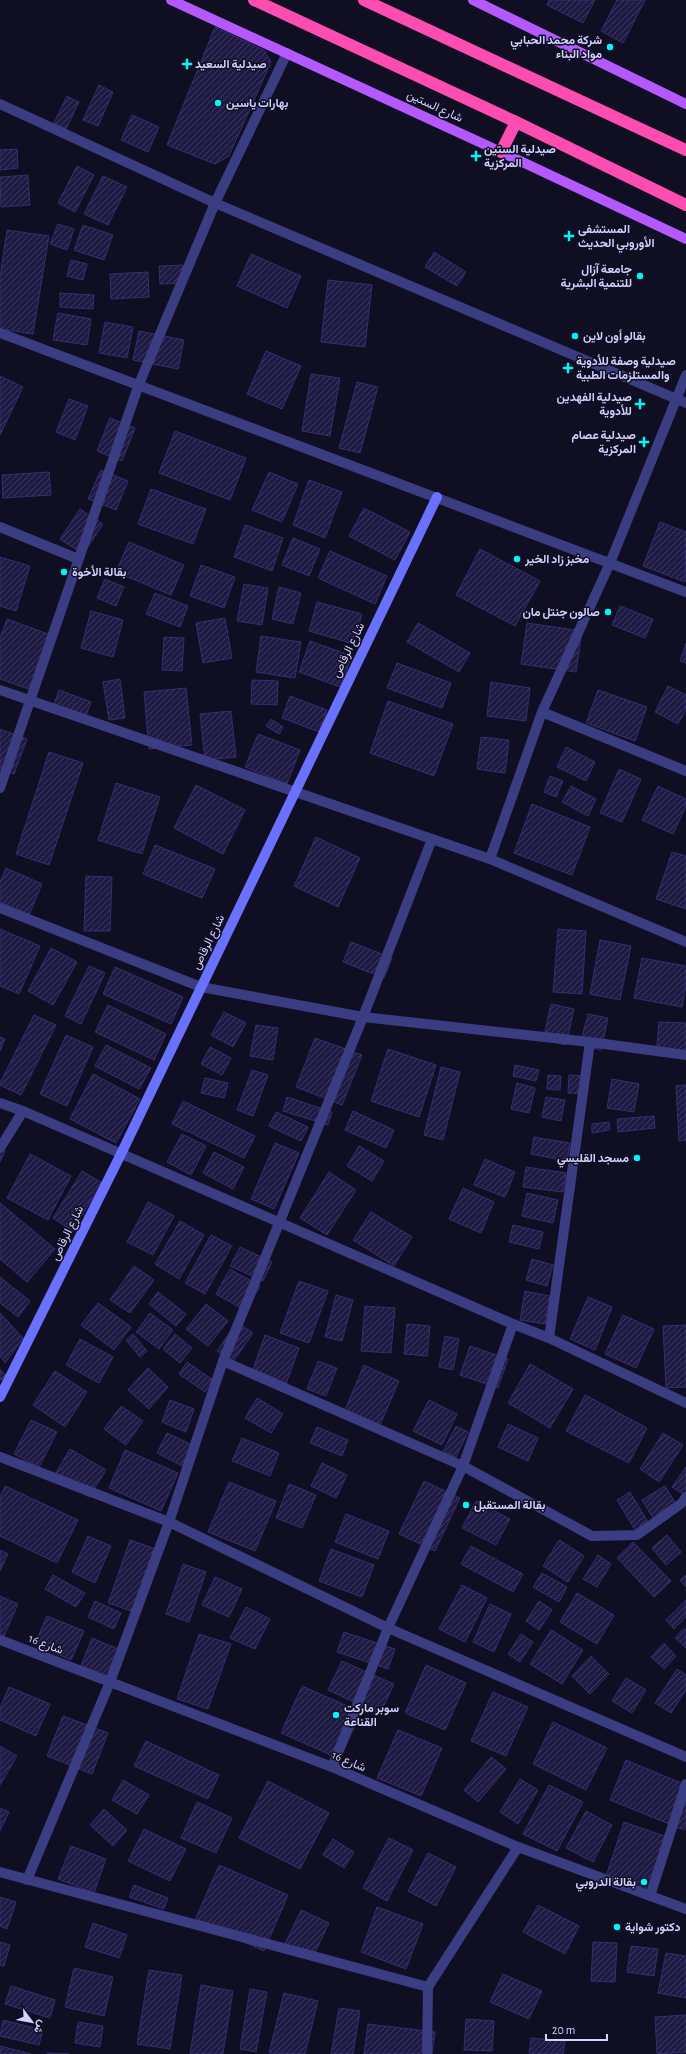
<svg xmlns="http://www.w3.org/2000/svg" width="686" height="2054" font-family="'Alegreya Sans',Vazirmatn,sans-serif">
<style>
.building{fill:url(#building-hatch);stroke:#352d70}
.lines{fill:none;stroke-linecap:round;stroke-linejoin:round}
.street{stroke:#3a3d82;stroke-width:10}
.secondary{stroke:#6971fe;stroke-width:10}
.primary{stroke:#b359fe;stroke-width:10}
.highway{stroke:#fe4db0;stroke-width:12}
.poi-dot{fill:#02f5f9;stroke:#100e23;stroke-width:1.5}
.labels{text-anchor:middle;stroke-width:3;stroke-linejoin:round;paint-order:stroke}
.poi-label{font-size:12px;font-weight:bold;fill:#d2d1ff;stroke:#100e23;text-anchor:start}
.street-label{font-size:12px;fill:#d2d1ff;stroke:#100e23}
</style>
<defs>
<pattern id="building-hatch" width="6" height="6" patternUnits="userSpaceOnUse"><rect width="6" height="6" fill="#1f1a44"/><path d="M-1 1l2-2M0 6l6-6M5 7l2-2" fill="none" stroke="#3f3a60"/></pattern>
</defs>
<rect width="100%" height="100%" fill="#100e23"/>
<path class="building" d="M549,0h46l-12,23 -36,-18z
M617,0h28l-22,43 -22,-12z
M215,27l49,23 7,12 -42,94 -14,8 -48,-19z
M99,85l14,7 -15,34 -15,-6z
M67,96l12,6 -13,27 -12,-6z
M132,115l27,12 -11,25 -27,-12z
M17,149l1,19 -18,2v-20z
M77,166l17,9 -19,37 -17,-9z
M28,175l2,30 -29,2 -1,-30z
M103,176l24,11 -19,38 -24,-11z
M58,224l16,5 -7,21 -17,-6z
M83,225l30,10 -9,25 -30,-10z
M7,230l42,6 -16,98 -33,-5v-52z
M434,252l32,20 -9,14 -32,-19z
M251,254l50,22 -14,32 -50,-22z
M71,260l16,4 -4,16 -16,-4z
M183,265l1,18 -24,1 -1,-18z
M148,272l1,25 -38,2 -1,-25z
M328,280l44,5 -7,62 -44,-5z
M60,293l34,2 -1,14 -33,-2z
M58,313l33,6 -4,26 -34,-5z
M105,322l28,5 -6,31 -28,-5z
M139,331l45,9 -6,29 -45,-9z
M266,351l35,15 -19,43 -35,-15z
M311,374l29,4 -10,58 -28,-5z
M0,376l23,11 -23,48z
M357,382l21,5 -18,66 -21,-5z
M69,399l19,7 -13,34 -19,-8z
M110,418l25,10 -13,33 -25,-10z
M175,431l71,27 -16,42 -71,-27z
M101,470l27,11 -12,29 -28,-11z
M49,472l2,23 -48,3 -1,-23z
M269,472l29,12 -16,38 -30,-12z
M309,480l33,12 -17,46 -32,-13z
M151,489l55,20 -13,35 -55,-20z
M364,508l46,24 -15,28 -46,-24z
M80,509l23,15 -20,30 -23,-15z
M660,522l26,10 -1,50 -42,-16z
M245,525l38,13 -11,33 -38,-14z
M293,538l27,11 -11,27 -27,-11z
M129,542l55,23 -13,30 -55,-23z
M480,549l60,32 -25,45 -59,-31z
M330,551l57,25 -12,28 -57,-26z
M0,557l30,9 -14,45 -16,-5z
M201,565l34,12 -11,31 -34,-12z
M105,579l19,8 -8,19 -19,-8z
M244,584l24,4 -6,37 -25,-4z
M279,587l22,6 -8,31 -21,-5z
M155,593l33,13 -8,21 -34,-13z
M317,602l45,12 -8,30 -45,-13z
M620,606l33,13 -8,19 -33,-13z
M91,611l32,9 -10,37 -32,-9z
M225,618l7,40 -29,5 -7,-40z
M7,619l49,18 -19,55 -37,-13v-41z
M418,623l52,30 -11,19 -52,-30z
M527,623l55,8 -6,41 -55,-8z
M261,636l40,6 -6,36 -39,-6z
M164,637l20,1 -2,33 -20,-1z
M310,641l42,15 -12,31 -41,-15z
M686,643v20l-6,-2z
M397,663l54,20 -9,25 -55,-20z
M120,679l5,39 -16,2 -6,-38z
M252,680l26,1 -1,24 -26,-1z
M491,682l39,6 -4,33 -39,-5z
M668,686l18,9v15l-8,14 -23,-12z
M186,688l6,57 -43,4 -5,-57z
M59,690l32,12 -5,14 -32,-12z
M598,690l49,17 -12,34 -49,-18z
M290,696l37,14 -8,22 -37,-14z
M388,701l65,23 -19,52 -64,-23z
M231,711l5,46 -31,3 -5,-46z
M271,719l12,8 -4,7 -13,-8z
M0,729l27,10 -13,35 -14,-5z
M258,734l42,16 -13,34 -42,-17z
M481,737l28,3 -4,33 -28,-4z
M566,747l29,15 -9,19 -29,-14z
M49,752l34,11 -34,102 -33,-11z
M619,769l22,10 -19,43 -22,-9z
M550,776l13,5 -7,16 -12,-5z
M116,783l44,14 -18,57 -44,-14z
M196,785l49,25 -22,44 -49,-26z
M571,786l25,13 -8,17 -26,-14z
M658,786l28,13v7l-13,28 -31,-14z
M532,804l58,23 -18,48 -58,-22z
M316,837l44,21 -22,49 -44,-21z
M155,845l60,24 -13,29 -59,-24z
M672,852l14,4v53l-30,-10z
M6,868l36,16 -13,31 -29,-13v-20z
M86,876l26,1 -2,54h-26z
M0,929l40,17 -21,48 -19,-8z
M558,929l28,2 -4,63 -29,-2z
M600,940l31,6 -11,54 -30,-6z
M351,942l41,16 -8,20 -41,-16z
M51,948l26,14 -24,43 -25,-14z
M642,958l44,8v19l-4,22 -48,-9z
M89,966l16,7 -24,51 -16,-8z
M115,967l68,30 -12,27 -68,-30z
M551,1004l23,5 -8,36 -23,-5z
M108,1005l58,29 -12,26 -59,-28z
M224,1012l22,11 -13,24 -22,-12z
M588,1014l20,4 -7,32 -21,-5z
M34,1015l22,10 -35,70 -21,-10v-2z
M659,1022l27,1v34l-30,-2z
M256,1025l22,3 -5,32 -23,-4z
M66,1035l27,12 -26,59 -27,-12z
M0,1037l5,2 -5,12z
M315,1038l47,17 -20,50 -46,-18z
M106,1045l45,23 -12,21 -44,-23z
M210,1047l21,11 -9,17 -21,-11z
M388,1049l48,16 -17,52 -48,-16z
M515,1065l24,5 -3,11 -23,-5z
M441,1067l19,5 -17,68 -19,-5z
M252,1070l16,5 -15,41 -16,-6z
M93,1074l47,25 -24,44 -46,-24z
M548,1075l13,1 -1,14 -13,-1z
M569,1075l17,1 -1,18 -17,-1z
M205,1078l23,5 -4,15 -23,-5z
M612,1079l27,5 -5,28 -27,-4z
M517,1083l18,5 -6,25 -18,-4z
M686,1085v55l-7,1 -3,-55z
M287,1097l45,15 -4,13 -45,-14z
M546,1097l19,3 -4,21 -19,-4z
M183,1101l72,35 -11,22 -72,-34z
M353,1111l41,19 -8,18 -41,-18z
M276,1112l32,15 -7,14 -32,-15z
M654,1116l1,12 -37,4 -1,-13z
M609,1122l1,8 -18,3v-9z
M182,1134l24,12 -15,29 -24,-13z
M534,1137l36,6 -3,18 -36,-7z
M275,1143l24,10 -25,56 -23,-10z
M359,1146l25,15 -12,20 -25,-15z
M0,1148l5,3 -5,11z
M214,1152l30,15 -11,22 -30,-16z
M30,1154l41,22 -23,44 -41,-22z
M485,1159l30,13 -10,25 -31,-12z
M526,1167l40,6 -3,19 -40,-5z
M82,1171l20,12 -30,48 -19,-13z
M329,1172l27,18 -29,45 -27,-17z
M463,1188l31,14 -13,31 -32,-14z
M527,1193l31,7 -5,23 -31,-7z
M148,1202l26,14 -21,39 -26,-13z
M0,1203l55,46 -28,33 -27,-23z
M371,1212l41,25 -18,29 -41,-26z
M180,1221l24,14 -25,44 -24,-15z
M513,1225l30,7 -4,17 -30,-7z
M211,1235l21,11 -27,48 -20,-11z
M240,1247l32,15 -9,19 -33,-15z
M532,1259l21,6 -6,21 -21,-6z
M134,1266l20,14 -24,33 -20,-13z
M230,1269l30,17 -14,25 -30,-17z
M0,1277l30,24 -12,16 -18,-14z
M299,1281l29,10 -19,52 -29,-10z
M525,1291l25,5 -5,28 -25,-4z
M158,1292l28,22 -10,12 -27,-22z
M336,1295l17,5 -11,41 -17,-4z
M588,1297l24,10 -17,43 -25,-11z
M98,1303l33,24 -17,23 -33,-25z
M206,1304l22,17 -20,25 -22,-17z
M365,1306l30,2 -4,45 -30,-2z
M0,1313l23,25 -18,25 -5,-7z
M150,1313l23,17 -14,19 -23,-17z
M623,1315l31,14 -18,39 -31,-14z
M237,1322l16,11 -20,29 -16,-11z
M407,1324l23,2 -3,30 -23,-2z
M686,1325v62l-20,1 -3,-62z
M133,1334l14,17 -7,6 -14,-17z
M175,1334l17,14 -12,15 -17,-14z
M265,1335l34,13 -13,36 -34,-12z
M445,1336l14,3 -6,31 -14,-3z
M80,1339l33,18 -14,26 -33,-18z
M470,1346l38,13 -10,29 -38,-13z
M318,1361l19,7 -11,28 -19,-7z
M187,1362l26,18 -8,12 -26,-18z
M530,1364l43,25 -23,39 -42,-25z
M364,1365l35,16 -19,44 -35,-15z
M148,1368l20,19 -19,22 -21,-19z
M0,1369l6,6 -6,6z
M55,1371l32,21 -22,35 -32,-22z
M585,1395l62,33 -18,35 -63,-32z
M257,1398l26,16 -12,19 -26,-15z
M170,1400l24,9 -8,23 -24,-10z
M429,1400l28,14 -15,31 -29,-14z
M121,1406l22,15 -17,24 -22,-16z
M31,1420l26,12 -18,35 -25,-13z
M508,1424l30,14 -10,23 -30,-14z
M456,1426l12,6 -12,25 -13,-6z
M317,1427l31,13 -6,16 -32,-13z
M167,1433l25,12 -10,21 -25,-13z
M663,1433l20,12 -24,37 -19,-13z
M242,1438l37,15 -9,23 -38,-15z
M70,1449l36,21 -17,27 -35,-21z
M125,1450l53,23 -17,38 -52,-23z
M322,1463l25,12 -11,23 -25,-12z
M686,1467v29l-14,-9z
M424,1481l36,17 -25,53 -36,-17z
M229,1482l47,19 -21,50 -47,-19z
M289,1484l27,11 -14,33 -26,-10z
M5,1486l73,34 -21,43 -57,-27v-39z
M665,1486l11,18 -23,14 -11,-18z
M630,1492l18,30 -13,8 -18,-30z
M476,1501l34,18 -14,26 -34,-17z
M346,1514l43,17 -11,28 -43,-17z
M667,1535l14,17 -15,13 -14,-17z
M88,1536l23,10 -16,37 -23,-11z
M130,1540l32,11 -22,63 -32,-11z
M559,1540l25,16 -16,26 -25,-16z
M633,1542l38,39 -17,16 -37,-39z
M471,1546l52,28 -10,18 -52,-28z
M331,1549l43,16 -12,32 -43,-16z
M0,1550l8,4 -8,17z
M598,1555l13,9 -14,23 -14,-8z
M183,1564l23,8 -17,50 -23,-8z
M542,1573l25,14 -8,15 -26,-15z
M53,1575l32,18 -9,14 -31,-18z
M686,1575v12l-6,-7z
M215,1577l27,12 -13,28 -27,-12z
M462,1585l25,13 -22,44 -26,-13z
M577,1593l37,22 -17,29 -37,-22z
M0,1596l18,8 -14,32 -4,-1z
M686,1600v17l-12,12 -8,-9z
M95,1601l26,12 -7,16 -26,-12z
M539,1601l13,9 -13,20 -13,-9z
M490,1604l21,10 -17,38 -21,-10z
M246,1607l24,12 -15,30 -25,-11z
M47,1616l37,15 -13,29 -36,-16z
M684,1628l2,2v18l-11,-10z
M551,1630l32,20 -21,34 -32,-20z
M344,1632l51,17 -7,20 -51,-17z
M199,1634l32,10 -23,65 -31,-10z
M521,1634l12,8 -13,20 -12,-8z
M92,1638l26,11 -11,27 -26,-10z
M664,1643l12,13 -12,13 -13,-12z
M591,1656l18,18 -19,20 -18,-18z
M342,1661l52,23 -14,30 -52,-24z
M426,1665l40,18 -21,47 -40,-17z
M677,1669l9,6v15l-15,23 -16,-10z
M626,1678l20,12 -14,23 -20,-12z
M302,1686l59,26 -21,47 -59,-26z
M9,1687l41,17 -14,32 -36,-16v-12z
M493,1692l35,15 -22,49 -35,-15z
M63,1716l45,17 -16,41 -45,-18z
M553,1722l54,26 -21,42 -53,-26z
M398,1730l44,18 -21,48 -44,-18z
M146,1741l73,34 -11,24 -74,-33z
M0,1746l17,10 -17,29z
M491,1757l15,12 -28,33 -14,-12z
M626,1760l60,25v39l-2,6 -74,-30z
M520,1779l18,11 -20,34 -18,-12z
M123,1780l26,15 -12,19 -25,-14z
M268,1781l61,32 -29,56 -61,-31z
M549,1785l34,17 -26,49 -34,-17z
M197,1802l35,16 -16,35 -35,-15z
M0,1808l9,4 -9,19z
M104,1809l23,21 -14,16 -23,-21z
M586,1811l26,14 -19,37 -27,-14z
M624,1822l43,15 -19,53 -42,-14z
M144,1829l42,20 -16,32 -42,-20z
M389,1838l24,12 -26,51 -24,-13z
M333,1839l21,13 -10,16 -21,-13z
M71,1846l35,13 -12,34 -36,-14z
M428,1853l28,14 -20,39 -28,-15z
M219,1865l69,30 -24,56 -69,-31z
M134,1885l34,13 -4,11 -35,-12z
M0,1897l16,5 -9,27 -7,-3z
M538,1905l41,21 -14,28 -42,-22z
M377,1907l46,17 -17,45 -45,-17z
M301,1910l28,13 -17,36 -28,-13z
M93,1923l34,12 -8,23 -34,-11z
M0,1942l10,3 -6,21 -4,-1z
M593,1942l24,1 -2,39 -24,-1z
M631,1946l27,3 -4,27 -27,-4z
M666,1953l20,3v42l-28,-5z
M74,1968l39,9 -9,39 -39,-9z
M149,1970l33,5 -12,74 -33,-5z
M503,1974l39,17 -13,28 -39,-17z
M201,1985l32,6 -10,63h-33z
M11,1986l44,14 -5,18 -45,-14z
M250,1989l17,3 -11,60 -16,-3z
M284,1993l34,8 -13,53 -36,-1z
M339,2008l21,3 -7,43h-22z
M686,2015v37l-29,2 -2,-37z
M466,2019l28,2 -2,30 -28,-1z
M3,2020l40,10 -4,15 -39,-9z
M78,2022l25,4 -3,21 -25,-4z
M368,2024l67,8 -3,22h-68z
M531,2038l34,3 -2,13h-34z
M0,2046l31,8h-31z
M47,2053l22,1h-22z"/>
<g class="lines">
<path class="street" d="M0,104l215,99 471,200
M0,333l686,259
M0,527l78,32
M0,690l490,169 196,83
M542,712l144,59
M0,788l139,-404 76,-181 72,-150
M490,859l52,-147 68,-149 76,-188
M0,908l201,79 162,30 227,25 96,13
M0,1103l23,8 490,213 36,14 137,65
M0,1148l23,-37
M549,1338l41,-296
M223,1361l240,105 129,70 45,-1 45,-32 4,-6
M0,1457l169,65 219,106 298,129
M0,1640l332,127 186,80 168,62
M332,1767l56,-139 75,-162 50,-142
M0,1872l428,115
M27,1880l83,-198 59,-160 54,-161 140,-344 69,-178
M650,1896l36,-112
M427,2054l1,-67 90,-140"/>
<path class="secondary" d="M0,1397l121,-243 316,-657"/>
<path class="primary" d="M171,0l330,152 185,87
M473,0l213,104"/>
<path class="highway" d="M254,0l262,122 170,83
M364,0l322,150
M501,152l15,-30"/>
</g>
<g class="poi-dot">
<circle cx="610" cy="47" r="4"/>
<path d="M185 58h4v4h4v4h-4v4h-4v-4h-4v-4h4z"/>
<circle cx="218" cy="103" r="4"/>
<path d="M474 150h4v4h4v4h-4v4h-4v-4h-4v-4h4z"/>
<path d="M567 230h4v4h4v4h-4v4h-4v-4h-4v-4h4z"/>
<circle cx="640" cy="276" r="4"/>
<circle cx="575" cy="336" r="4"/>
<path d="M566 362h4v4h4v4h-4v4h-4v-4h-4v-4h4z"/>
<path d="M638 398h4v4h4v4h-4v4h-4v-4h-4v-4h4z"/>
<path d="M642 436h4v4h4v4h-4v4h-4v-4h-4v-4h4z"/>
<circle cx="517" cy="559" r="4"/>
<circle cx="64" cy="572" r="4"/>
<circle cx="608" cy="612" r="4"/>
<circle cx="637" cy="1158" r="4"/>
<circle cx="466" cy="1505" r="4"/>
<circle cx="336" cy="1715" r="4"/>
<circle cx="644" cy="1882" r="4"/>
<circle cx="617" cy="1927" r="4"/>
</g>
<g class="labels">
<g class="poi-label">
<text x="602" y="44" text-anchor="end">شركة محمد الحبابي<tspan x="602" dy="14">مواد البناء</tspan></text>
<text x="195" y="68">صيدلية السعيد</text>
<text x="226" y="107">بهارات ياسين</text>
<text x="484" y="153">صيدلية الستين<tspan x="484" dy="14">المركزية</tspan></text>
<text x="578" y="233">المستشفى<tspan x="578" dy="14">الأوروبي الحديث</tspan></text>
<text x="632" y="273" text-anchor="end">جامعة آزال<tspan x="632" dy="14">للتنمية البشرية</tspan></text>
<text x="583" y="340">بقالو أون لاين</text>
<text x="576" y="365">صيدلية وصفة للأدوية<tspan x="576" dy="14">والمستلزمات الطبية</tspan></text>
<text x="632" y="401" text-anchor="end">صيدلية الفهدين<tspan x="632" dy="14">للأدوية</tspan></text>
<text x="636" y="439" text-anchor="end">صيدلية عصام<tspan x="636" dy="14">المركزية</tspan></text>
<text x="525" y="563">مخبز زاد الخير</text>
<text x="72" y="576">بقالة الأخوة</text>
<text x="600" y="616" text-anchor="end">صالون جنتل مان</text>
<text x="629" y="1162" text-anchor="end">مسجد القليسي</text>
<text x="474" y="1509">بقالة المستقبل</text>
<text x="344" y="1712">سوبر ماركت<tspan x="344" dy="14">القناعة</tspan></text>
<text x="636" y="1886" text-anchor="end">بقالة الدروبي</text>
<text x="625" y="1931">دكتور شواية</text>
</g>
<g class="street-label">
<text transform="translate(435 106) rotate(25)" y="4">شارع الستين</text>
<text transform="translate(348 650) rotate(-64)" y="4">شارع الرقاص</text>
<text transform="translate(208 942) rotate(-64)" y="4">شارع الرقاص</text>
<text transform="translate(67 1233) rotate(-64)" y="4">شارع الرقاص</text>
<text transform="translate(46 1644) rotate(21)" y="4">شارع 16</text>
<text transform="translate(349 1761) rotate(23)" y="4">شارع 16</text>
</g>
</g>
<g transform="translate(32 2022) rotate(122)" stroke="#100e23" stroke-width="3" paint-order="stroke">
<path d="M0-3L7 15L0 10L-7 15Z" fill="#d2d1ff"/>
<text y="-6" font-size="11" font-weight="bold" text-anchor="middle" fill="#d2d1ff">ش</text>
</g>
<path d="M546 2034v6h61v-6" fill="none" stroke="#d2d1ff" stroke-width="2"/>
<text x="552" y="2034" font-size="12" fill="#d2d1ff" stroke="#100e23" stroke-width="3" paint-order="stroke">20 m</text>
</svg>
